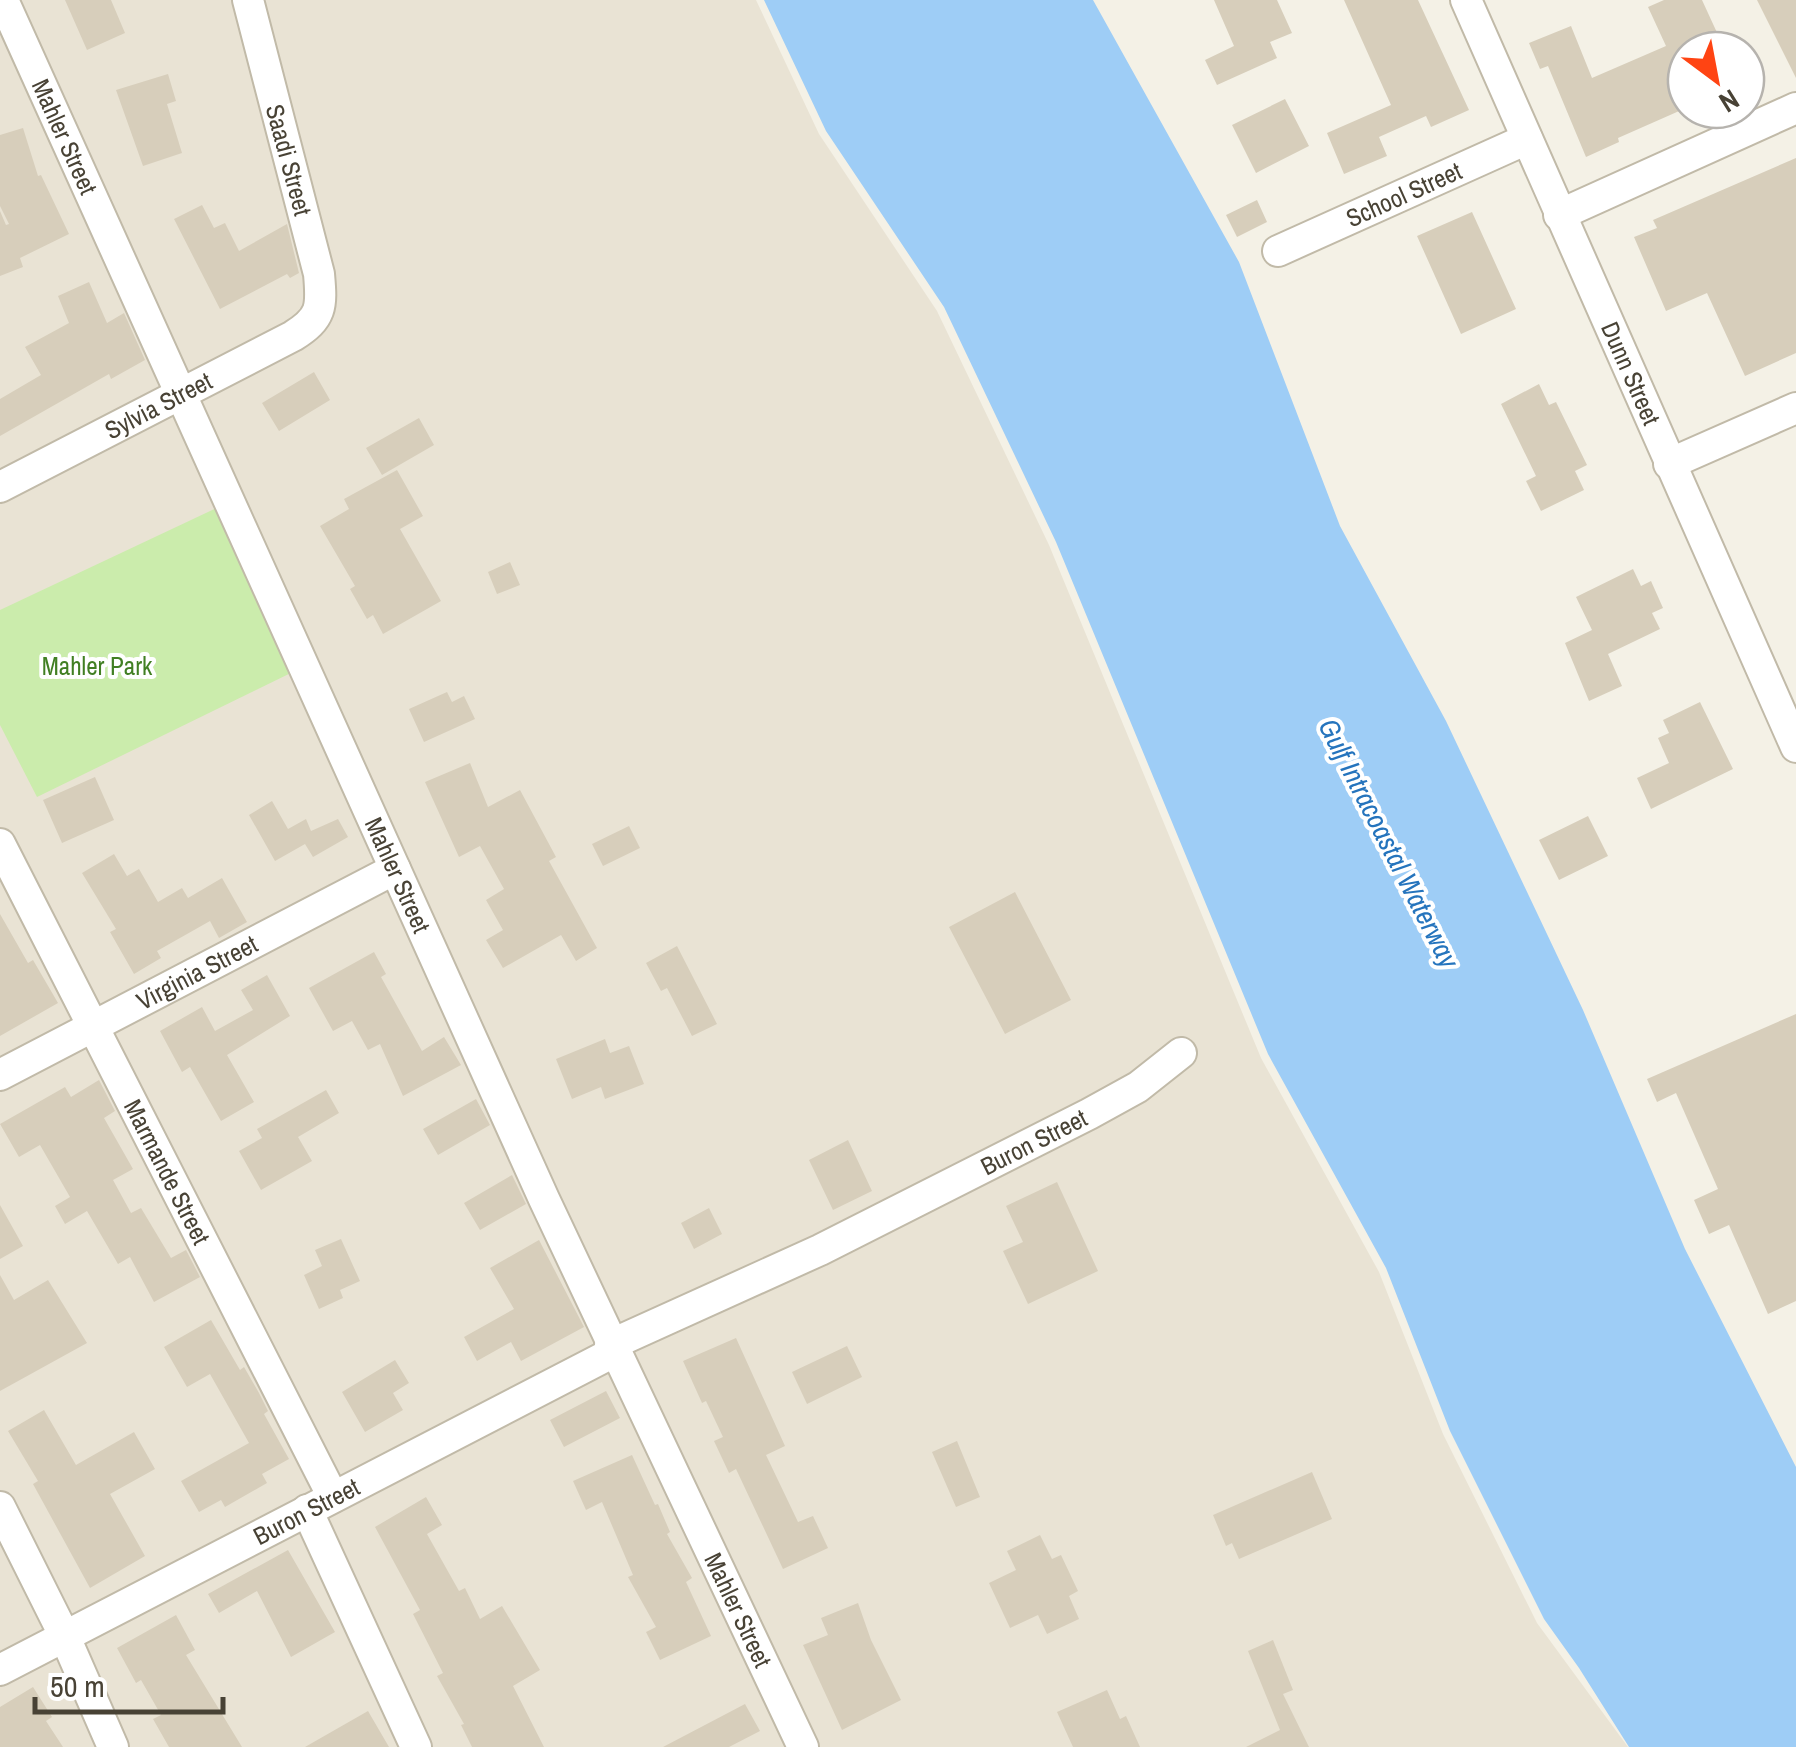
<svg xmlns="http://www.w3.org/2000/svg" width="1796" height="1747" font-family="'Archivo Narrow',sans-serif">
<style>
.residential{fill:#e9e3d4}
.green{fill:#cbecac}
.water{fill:#9ecdf6}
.building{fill:#d7cebb}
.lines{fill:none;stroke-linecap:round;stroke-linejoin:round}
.minor-casing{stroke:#c1baa8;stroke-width:34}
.minor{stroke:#fff;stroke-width:30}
.labels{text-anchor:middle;stroke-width:8;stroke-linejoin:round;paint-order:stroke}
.street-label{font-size:25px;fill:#484235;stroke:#fff}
.park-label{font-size:25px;fill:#417f23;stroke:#fff}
.water-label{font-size:28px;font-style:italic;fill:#2574bd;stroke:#fff}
</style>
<rect width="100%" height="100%" fill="#f4f1e6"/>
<path class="residential" d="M0,0h756l63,134 118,177 112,234 212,513 118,214 64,162 94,189 91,124h-1628z"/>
<path class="green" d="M225,504l74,165 -262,128 -37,-72v-115z"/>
<path class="water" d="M764,0h329l146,262 101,264 106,195 137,289 102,239 111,218v280h-167l-50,-79 -35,-49 -94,-188 -64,-163 -118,-214 -212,-512 -112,-235 -118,-176z"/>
<path class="building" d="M65,0h46l14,33 -38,17z
M1214,0h63l15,33 -22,9 7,16 -60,27 -12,-25 29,-14z
M1344,0h74l51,110 -38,17 -5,-11 -47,21 8,19 -43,18 -17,-41 64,-28z
M1664,0h38l23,50h-39v40l-9,-20 -6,3 15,35 -68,30 1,4 -33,15 -38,-91 -8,3 -11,-26 42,-17 21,52 74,-32 -18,-39z
M1757,0h39v78z
M168,74l8,27 -9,3 15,49 -39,13 -27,-76z
M1285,99l24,47 -53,27 -24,-48z
M23,128l15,48 3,-1 28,59 -49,24 3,9 -23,9v-65l6,14 3,-1 -9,-18v-71z
M1796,158v195l-51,23 -38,-83 -41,18 -32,-74 23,-9 -4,-8z
M1257,200l10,22 -30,15 -11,-22z
M202,205l12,23 11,-5 14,28 48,-27 12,49 -9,5 -3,-4 -67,35 -46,-90z
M1472,212l44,97 -55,25 -44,-98z
M89,282l18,41 17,-10 21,47 -34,19 -2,-5 -109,62v-37l41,-24 -16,-28 44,-24 -11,-27z
M314,372l16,28 -51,31 -17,-28z
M1539,384l10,21 7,-3 31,63 -12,6 9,19 -43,21 -15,-30 10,-5 -35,-72z
M419,418l15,27 -52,30 -16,-27z
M397,470l26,46 -23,13 41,72 -58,33 -10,-19 -6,4 -17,-30 5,-3 -35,-60 29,-17 -5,-10z
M510,562l10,23 -23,9 -9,-22z
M1633,569l8,17 10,-5 12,27 -11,5 8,16 -52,25 14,32 -33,15 -24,-58 27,-13 -16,-33z
M447,692l5,10 12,-6 11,23 -51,23 -15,-33z
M1700,702l33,67 -82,40 -14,-31 32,-15 -11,-25 11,-5 -6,-13z
M470,763l18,44 32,-17 36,67 -7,4 48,87 -21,13 -15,-26 -58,33 -17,-28 17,-10 -17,-30 18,-11 -24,-43 -21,11 -34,-75z
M95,777l19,43 -52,23 -19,-43z
M272,801l16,28 18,-10 5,12 27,-12 10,18 -35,20 -8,-13 -30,17 -26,-46z
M1588,816l20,40 -49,24 -20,-40z
M629,826l11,22 -37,18 -11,-22z
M114,854l13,22 12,-7 19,33 24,-14 6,10 34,-20 25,44 -28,16 -9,-17 -53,30 4,7 -27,16 -24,-42 6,-3 -34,-56z
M1015,892l56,108 -66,34 -56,-107z
M0,914l28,49 5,-3 25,43 -58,33z
M677,946l40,78 -25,12 -25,-48 -6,3 -15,-28z
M374,952l12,22 -5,3 41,74 22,-14 17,28 -58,31 -23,-52 -12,6 -16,-29 -19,10 -24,-43z
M267,975l23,41 -63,39 27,47 -33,19 -31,-54 -8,5 -22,-41 42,-24 13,24 38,-21 -12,-20z
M1796,1014v287l-28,13 -39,-89 -20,9 -15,-34 24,-11 -42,-96 -19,9 -10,-23z
M605,1039l5,14 19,-7 15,38 -39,15 -4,-12 -29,12 -16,-40z
M99,1080l16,31 -11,7 29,51 -20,11 18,33 10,-5 30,50 15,-8 14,27 -46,25 -24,-45 -12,7 -31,-53 -22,13 -10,-18 15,-9 -30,-52 -21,12 -19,-33 65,-37 6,10z
M326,1090l13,23 -41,24 14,24 -51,29 -22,-39 23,-13 -5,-9z
M476,1099l14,26 -52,30 -15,-26z
M848,1140l24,51 -39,19 -24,-50z
M512,1175l14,29 -46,26 -16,-27z
M1057,1182l41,89 -70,33 -25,-53 20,-9 -17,-36z
M0,1205l23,41 -23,13z
M709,1208l13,26 -28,15 -13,-26z
M341,1239l19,42 -20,9 3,8 -24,11 -15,-34 18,-9 -7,-16z
M539,1240l45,87 -63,34 -10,-19 -34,19 -13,-24 50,-28 -24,-41z
M0,1275l14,25 34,-20 39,63 -87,48z
M211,1320l29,50 4,-3 15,26 9,18 -4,3 25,45 -27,15 5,9 -42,24 -4,-7 -22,12 -18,-31 68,-38 -39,-69 -23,13 -23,-40z
M736,1338l49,108 -19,9 32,67 15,-6 15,32 -45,21 -47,-100 -7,4 -15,-32 9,-4 -17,-36 -4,2 -19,-42z
M847,1346l15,31 -55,27 -15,-32z
M395,1360l14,23 -16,10 10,17 -38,22 -23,-40z
M606,1391l14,27 -56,29 -14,-27z
M44,1410l32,55 58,-33 21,37 -45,25 35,62 -55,32 -57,-104 5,-3 -30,-50z
M957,1441l23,56 -24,10 -24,-55z
M632,1455l23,50 3,-1 12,28 -3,2 25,44 -6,4 25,54 -51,24 -14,-28 10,-5 -28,-50 5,-2 -31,-73 -16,8 -13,-29z
M1312,1472l20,47 -93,40 -7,-16 -6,3 -13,-31z
M426,1497l16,28 -15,9 32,57 6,-3 15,31 22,-13 38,64 -27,16 31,61h-72l-11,-22 3,-1 -27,-48 6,-3 -30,-59 7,-4 -45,-83z
M1040,1535l12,24 9,-4 17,36 -9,5 10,23 -32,15 -9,-19 -28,13 -21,-45 27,-13 -9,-19z
M288,1550l47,82 -44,25 -34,-66 -38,22 -11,-19z
M858,1603l13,37 30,60 -59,30 -39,-85 25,-10 -7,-17z
M176,1615l19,35 -9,5 56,92h-73l-16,-28 8,-4 -20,-35 -5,3 -19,-35z
M1273,1640l20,50 -10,4 26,53h-63l34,-17 -32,-79z
M33,1687l19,30 -6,4 17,26h-63v-40z
M1107,1690l13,29 6,-3 14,31h-67l-16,-35z
M745,1704l15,27 -31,16h-66z
M368,1711l21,36h-84z"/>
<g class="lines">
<defs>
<g id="minor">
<path id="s1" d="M3,0l541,1199 259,548"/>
<path id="s2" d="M1466,0l330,747"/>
<path d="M1559,215l237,-107"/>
<path id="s3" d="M1278,251l249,-112"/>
<path d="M1669,464l127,-56"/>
<path id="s4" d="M0,487l293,-151c29,-18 29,-29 26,-62l-71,-274"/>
<path id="s5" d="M0,844l333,653"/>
<path id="s6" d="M0,1075l395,-206"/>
<path id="s7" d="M610,1345l210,-95 269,-136 49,-27 43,-34"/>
<path d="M0,1507l65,130 48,110"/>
<path d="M307,1510l109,237"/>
<path id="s8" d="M0,1670l614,-318"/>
</g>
</defs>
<use href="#minor" class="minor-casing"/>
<use href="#minor" class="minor"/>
</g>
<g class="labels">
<g class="street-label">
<text dy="9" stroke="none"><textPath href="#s1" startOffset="150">Mahler Street</textPath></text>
<text transform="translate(289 160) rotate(75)" y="9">Saadi Street</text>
<text dy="9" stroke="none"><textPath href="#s3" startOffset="138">School Street</textPath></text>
<text dy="9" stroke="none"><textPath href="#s2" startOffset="408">Dunn Street</textPath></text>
<text dy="9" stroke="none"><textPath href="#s4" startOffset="178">Sylvia Street</textPath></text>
<text dy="9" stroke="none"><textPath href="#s1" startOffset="960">Mahler Street</textPath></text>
<text dy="9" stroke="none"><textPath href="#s6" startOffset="222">Virginia Street</textPath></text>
<text dy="9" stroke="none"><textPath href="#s7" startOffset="470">Buron Street</textPath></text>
<text dy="9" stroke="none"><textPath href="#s5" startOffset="368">Marmande Street</textPath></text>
<text dy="9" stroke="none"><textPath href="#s8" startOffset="345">Buron Street</textPath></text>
<text dy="9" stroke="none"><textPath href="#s1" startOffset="1770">Mahler Street</textPath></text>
</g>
<g class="park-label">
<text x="97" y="675">Mahler Park</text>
</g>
<g class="water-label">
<text transform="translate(1389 843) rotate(63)" y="10">Gulf Intracoastal Waterway</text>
</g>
</g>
<g transform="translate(1716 80) rotate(148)"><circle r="48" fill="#ffffff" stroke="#b6b3ae" stroke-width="2.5"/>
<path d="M0-8L18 38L0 25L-18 38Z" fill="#ff4413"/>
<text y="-15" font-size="28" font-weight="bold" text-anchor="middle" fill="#484235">N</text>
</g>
<path d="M35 1697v15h188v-15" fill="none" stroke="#484235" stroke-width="5"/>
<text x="50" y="1697" font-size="30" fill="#484235" stroke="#ffffff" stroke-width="8" paint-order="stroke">50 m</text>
</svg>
